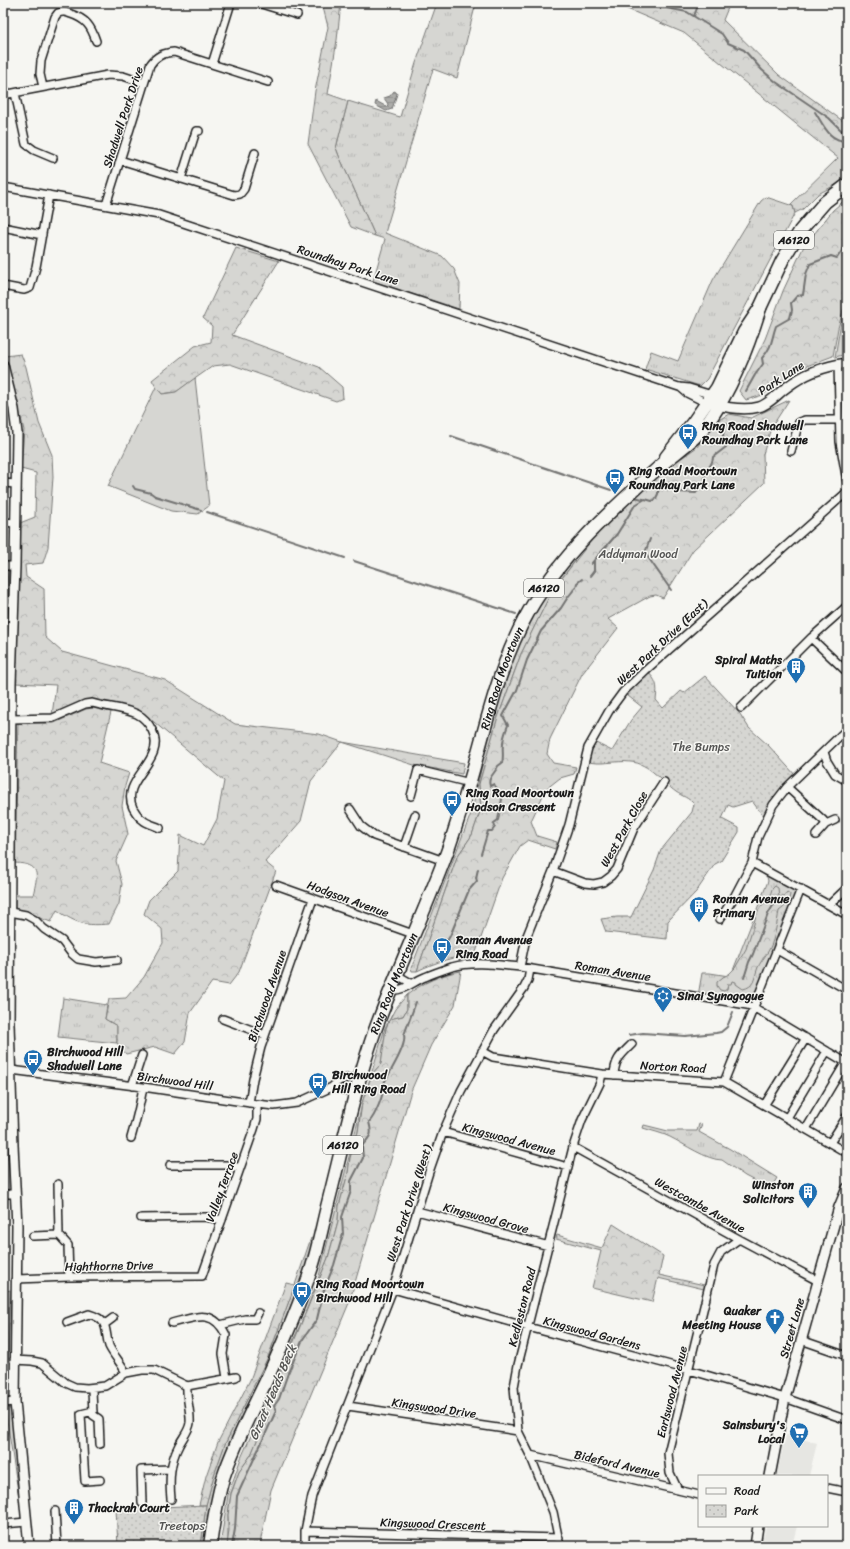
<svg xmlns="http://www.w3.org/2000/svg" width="850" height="1549" font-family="Sriracha,sans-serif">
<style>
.built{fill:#e6e6e2}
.grass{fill:url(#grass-tufts);stroke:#797977}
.forest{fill:url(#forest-crowns);stroke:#797977}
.park{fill:url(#park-dots);stroke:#797977}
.garden{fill:#d6d6d2;stroke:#797977}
.water{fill:url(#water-rules);stroke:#727271}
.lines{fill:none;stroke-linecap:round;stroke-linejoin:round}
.stream{stroke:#727271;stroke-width:2}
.pedestrian-casing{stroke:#1c1c1c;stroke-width:8}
.minor-casing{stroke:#1c1c1c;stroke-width:10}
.tertiary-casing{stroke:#1c1c1c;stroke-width:12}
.trunk-casing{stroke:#1c1c1c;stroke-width:15}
.pedestrian{stroke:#f6f6f2;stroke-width:5.5}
.minor{stroke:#f6f6f2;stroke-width:7}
.tertiary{stroke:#f6f6f2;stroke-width:9}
.trunk{stroke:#f6f6f2;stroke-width:12}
.labels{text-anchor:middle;stroke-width:3;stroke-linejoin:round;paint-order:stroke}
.shield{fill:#f6f6f2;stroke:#5d5d5c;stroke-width:1}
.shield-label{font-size:11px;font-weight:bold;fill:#1c1c1c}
.street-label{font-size:12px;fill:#1c1c1c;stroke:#f6f6f2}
.poi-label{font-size:12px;font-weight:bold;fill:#1c1c1c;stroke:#f6f6f2;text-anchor:start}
.park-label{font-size:12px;fill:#545453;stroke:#f6f6f2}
.water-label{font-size:13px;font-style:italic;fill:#565654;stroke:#f6f6f2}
</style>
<defs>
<pattern id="grass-tufts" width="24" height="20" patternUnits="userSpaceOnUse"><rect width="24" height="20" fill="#d6d6d2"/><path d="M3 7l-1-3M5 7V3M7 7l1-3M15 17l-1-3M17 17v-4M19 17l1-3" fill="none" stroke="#b7b7b4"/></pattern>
<pattern id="forest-crowns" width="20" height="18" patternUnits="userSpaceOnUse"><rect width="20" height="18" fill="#d6d6d2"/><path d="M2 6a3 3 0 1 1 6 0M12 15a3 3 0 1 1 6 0" fill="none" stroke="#b7b7b4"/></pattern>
<pattern id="park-dots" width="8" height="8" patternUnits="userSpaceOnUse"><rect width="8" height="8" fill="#d6d6d2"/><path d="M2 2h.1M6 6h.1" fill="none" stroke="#b7b7b4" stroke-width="1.8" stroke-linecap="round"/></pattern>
<pattern id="water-rules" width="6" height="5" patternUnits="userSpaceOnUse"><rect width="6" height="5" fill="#acaca9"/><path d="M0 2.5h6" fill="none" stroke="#939391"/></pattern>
</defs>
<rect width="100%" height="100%" fill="#f6f6f2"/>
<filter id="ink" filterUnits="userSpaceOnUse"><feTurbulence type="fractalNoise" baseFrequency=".025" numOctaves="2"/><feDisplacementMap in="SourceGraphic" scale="8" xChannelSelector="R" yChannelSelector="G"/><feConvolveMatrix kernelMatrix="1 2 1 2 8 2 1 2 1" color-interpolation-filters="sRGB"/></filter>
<g filter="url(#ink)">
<path class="built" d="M786,1435l31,8 -8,33h-33z
M766,1526h31l-5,20 -29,-7z"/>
<path class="grass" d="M437,3h39l-19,75 -24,-9 -48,164 57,23 12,13 6,15 -1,25 -86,-28 12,-42 -10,-3 -36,-80 -3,-8 12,-47 52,16 16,-54z
M766,197l27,9 2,7 -88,166 -7,7 -55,-17 6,-18 27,10 35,-81 48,-79z
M847,296v58l-12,3 9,-53z
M571,558l4,3 -23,30 -31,63 -24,66 -18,64 2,25 -9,26 -15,22 -40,114h-5l-1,-3 3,-7 58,-150 11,-51 21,-80 13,-36 26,-47z
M8,571l2,1 -2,59 -5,5z
M3,644l5,4v4l-2,66 -2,-1z
M4,737l4,1 -2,128 -3,3z
M763,867l38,22 -48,118 -55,-11 4,-23h8l19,3 3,-3 36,-92 -1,-4 -5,-4z
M407,995v14l-4,7 -13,3 -4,9 -5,36 -9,10 -10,29 -4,29 -8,26 -2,15 -9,33 -1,15 -10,37 -38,93 -16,36 -5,13 -1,17 -7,14 -10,24 -12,17 -8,21 -3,22v29l-1,2h-7l8,-51 13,-37 60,-135 17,-43 44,-175 23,-77 10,-19z
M63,998l44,7 -2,14 12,7v17l-59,-6z
M699,1124l3,1 -3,7 31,17 47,29 -7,11 -25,-13 -23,-16c-15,0 -38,-16 -52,-23 -8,-4 -18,-6 -27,-9l1,-3 24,6h29z
M311,1238l4,2 -6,21 -23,64 -46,101 -33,120h-6l5,-41 8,-30 11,-31 43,-87 27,-72z
M9,1323l2,1v68l-2,5 -4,2z
M5,1407l4,1 3,5 9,85h-2z"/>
<path class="forest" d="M322,3h19l-4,37 -9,54 20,7 -12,47 3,8 36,80 -24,-9 -43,-83 7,-53 13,-64z
M613,3h117l-7,17 56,55 68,49v55l-29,15 -15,15 -8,4 -2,-7 -3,-1 48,-47 -154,-125z
M847,198v99l-9,31 -5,28 -37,14 -33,25 -17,5 -7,-9 26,-52 18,-48 20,-43 30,-38z
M236,248l43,13 -47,74 87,32 23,20 1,11 -7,3 -106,-37 -17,2 -37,26 -14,2 -6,-7 -4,-7 43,-34 16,-4 1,-16 -9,-8z
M21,354l5,13 13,56 13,32 1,22 -5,70 -5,16 -18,2 1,12 18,12 1,48 17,15 103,28 70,44 84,10 23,8 122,21 -2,11 -48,-9 -72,-23 -31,39 -10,40 -36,41 11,9 -37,101 -10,13 -17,-3 -22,31 -5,29 -10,12 -20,-7 -29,7 -9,-11v-17l-12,-7 4,-20 17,-1 18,-21 19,-34 -1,-14 -18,-15 5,-14 29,-29 2,-36 23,11 14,-27 7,-38 -82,-69 -52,-13 -38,16 4,-30 -40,-2 4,-160 15,-6 1,-44 -15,-4 3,-39 -19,-74z
M789,400l-18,28 -8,26 1,29 -71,67 -30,48 -7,-3 -6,1 -42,23 10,9 -36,46 -32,65 -3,15 6,9 23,4 -2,7 -14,4 -14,11 -15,32 6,15 20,6 -2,7 -27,-9 -8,6 -18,32 -27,77c-20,1 -39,7 -58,16l40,-114 15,-22 9,-26 -2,-25 18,-64 24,-66 31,-63 46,-59 47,-48 52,-37 18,-25 14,-8 22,4z
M93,708l18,4 -12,51 30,10 -4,13 -3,20 6,28 -12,27 6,23 -3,20 -10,20c-24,2 -32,0 -52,-14l-6,12 -36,-13v-14h18c5,-21 8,-31 -18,-32l3,-140h36l32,-14z
M775,886l3,2 1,9 5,-1 3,-4 3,2c-1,9 -4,12 -11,17 -2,12 -4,26 -9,37 -4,8 -11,15 -13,22 -3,9 -3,17 -14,19l-7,-5v-2l-4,-1 -1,3h-3l-1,5 -3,2 -4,-1 -3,-4v-4l6,-5 6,-3 6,-6 11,-19 8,-25 2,-10 6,-9 7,-6 3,-10z
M461,971l-6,34 -24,40 -20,46 -62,212 -78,187 -10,48v8h-34l2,-16 -1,-15 3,-21 8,-22 12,-17 10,-24 7,-14 1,-17 5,-13 16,-36 38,-93 10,-37 1,-15 9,-33 2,-15 8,-26 4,-29 10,-29 9,-10 5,-36 4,-9 13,-3 4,-7v-14c15,-12 35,-21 54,-24z
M613,1224l50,32 -4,19 50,11 -1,4 -50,-12 -6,24 -60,-14 9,-37 -45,-12 1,-4 45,13z
M286,1283l9,2 -27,72 -43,87 -11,31 -8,30h-7l7,-29 12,-34 32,-62z"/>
<path class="park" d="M646,670c11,11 12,15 10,30l7,8 18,-17 3,2 21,-17 35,38 9,14 19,17 29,32 -31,43 -14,-19 -19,6 -5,-2 -6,14 17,9v4l-18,29 -6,3 -19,28 -28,29 -1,18 -61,-7 -5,-13 16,-2h14l23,-47 7,-20 31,-38 2,-8c-5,-6 -12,-8 -18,-12 -14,-10 -27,-29 -45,-30 -16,-2 -31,4 -46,-1l7,-20 20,10 19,-31 11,-13 -19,-15z
M10,1290l-2,69 -5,-3v-64z
M206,1505l-5,41h-83l-2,-37z"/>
<path class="garden" d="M195,378l14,128 -11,8 -27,-3 -63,-25 48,-99 6,7 14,-2z"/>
<path class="water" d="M394,91l2,1 1,2 -5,15 -6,2 -11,-6 1,-4 11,6 1,-3 -4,-6 6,-2z"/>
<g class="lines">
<path class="stream" d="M651,3l5,3 31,6 35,22 6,9 16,7 18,20 14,12 53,36 18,18
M694,16l5,-13
M815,112c9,14 14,29 32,29
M746,391l9,-16 8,-11 -1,-6c11,-12 9,-18 14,-32l14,-8 2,-8 -1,-7 6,-7 6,-1 3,-21 4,-10 21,-8 6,2 10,-15
M451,436l160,54
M133,486l2,3 16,4 4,3 46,14
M634,497l9,2
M207,512l138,46
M650,539l-5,14 26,37
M354,561l162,53
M591,564l26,-30 18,-29 10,-6 7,2 3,-1 3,-6v-3l7,-7 5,-1 8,9 18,1 9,-13c-2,-10 8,-13 8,-23l13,-10c-5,-10 -3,-15 1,-24
M590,576l4,-5v-10
M481,854l7,-23h4l3,-4 -1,-4 4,-3 4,-21 -8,-15 -4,2c-3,-9 5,-12 8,-20l4,-3c2,-6 0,-12 1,-19 0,-7 3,-13 5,-19l-5,-9 14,-26 10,-30 14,-29 20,-23 7,-11 8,-10 1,-4 5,-4
M440,953l10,-17 19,-46 8,-9 -1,-3 2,-9
M744,978l5,-16 4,-8 15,-40 6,-10
M629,1035l14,-2 42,3 31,-3 5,-1 6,-5 6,-15
M232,1546l3,-17 2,-33 39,-85 -2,-5 5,-7 9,-26 15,-34 14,-20 7,-29 10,-25 9,-31 -1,-17 9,-26v-10l12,-23 -1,-12c8,-10 11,-10 7,-24 6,-6 16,-29 14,-37 6,-12 24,-39 21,-50l12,-33"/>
<defs>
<path id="pedestrian" d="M3,728h9"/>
<path id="minor" d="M258,3l39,12
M212,64l19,-61
M43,87l-3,-13 1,-13 14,-44 3,-4c5,-2 8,-1 13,1 15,5 20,12 25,27
M15,93l11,51 8,6 19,8
M3,95l105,-20 15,1 21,7
M120,160l114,35 6,-1 4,-5 11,-36
M181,179l15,-48h3
M3,187l156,28 520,172 10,1 23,7
M106,205l44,-140c6,-9 13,-12 24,-13l94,30
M3,227l39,8
M3,286l21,4 6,-2 6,-21 13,-72
M838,364l2,78 7,40
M680,387l7,6 20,10
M791,451l8,-29 6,-2h35
M3,483l13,1
M3,522l12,1
M3,566h12
M811,638l36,34
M3,640l9,-1
M741,708l70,-70 36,-32
M12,719l41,-1 32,-14 7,-1c14,4 32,5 45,11 6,3 12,10 15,16 16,31 -33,49 -19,78 3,5 5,9 10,12 4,4 11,5 17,8
M824,752l3,9 8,13 12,7
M787,787l36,33 3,4 9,-4
M411,796l7,-26 52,13
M350,809l11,17 13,10 70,25
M816,835l10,-11
M404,847l11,-32
M752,863l95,52
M553,871l32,12 9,1 9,-2 8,-6 6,-7 17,-41 30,-46
M276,885l137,49
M829,905l18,-17
M10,912l16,3 9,5 9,9 18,12 9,12 7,6 18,3 21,-2
M720,919l13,-20 19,-36 6,-26 15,-32 14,-18 60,-58
M777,950l70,40
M520,967l6,-29 27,-67 16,-46 19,-77 21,-37 14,-19 23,-22 201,-178
M397,975l14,8
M391,990c12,2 23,-9 34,-13 9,-4 18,-7 27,-10 22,-6 46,-2 68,0l227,38 6,2 94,56
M223,1019l42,16
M482,1051l11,6 109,17 122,8 123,71
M11,1070l132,17 114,17 17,2 23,-3 35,-16c7,-9 18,-10 28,-8
M614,1075c1,-16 7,-20 18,-31
M724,1082l77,-193
M132,1086l10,-31
M332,1087l24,6
M249,1103l4,-24 8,-32 52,-148
M765,1104l41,-66
M787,1118l40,-67
M806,1129l40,-67
M443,1132l125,35
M131,1138c5,-17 9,-33 12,-51
M830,1143l17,-27
M573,1147l166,92 79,42
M170,1165h59l11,3
M58,1184l1,51
M3,1194h13
M839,1207l8,5
M417,1211l132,35
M141,1218l65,-1 16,3
M33,1236l26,-1 9,10 1,32
M16,1279l53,-2 133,-1 52,-147 3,-10v-15
M393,1289l135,38 161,43 96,28 62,22
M67,1322l22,-8c21,6 15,16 20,32 4,9 13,18 17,27
M172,1323c24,-6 41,-15 54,12l-3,19 4,24
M105,1324l8,-6
M220,1325l25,-6h10l3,-6
M801,1340l46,16
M14,1360l18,1 10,2 24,20 9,4 12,1 18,-2 21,-13 16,-3h12l33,16 49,-9
M92,1389l1,26 6,4 1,25
M3,1403l12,-1
M348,1406l170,25
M93,1411l-12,3 4,67 15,-1
M530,1455l169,40
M827,1488l20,4
M678,1490l-8,-17 -2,-20 46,-188 7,-13 18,-13
M171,1499c-2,-20 -1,-37 8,-54 4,-8 10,-14 11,-22 1,-12 -4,-24 -3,-37
M142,1503l-1,-33 29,-1
M55,1511l2,35
M3,1524l24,-2
M305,1531l254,7
M305,1546v-15l7,-35 81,-207 36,-117 14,-40 18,-41 33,-61 30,-42 4,-8 2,-11
M560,1546l-7,-34 -23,-57 -12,-24 -4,-44 4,-22 55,-218 9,-27 18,-37 2,-9"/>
<path id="tertiary" d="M3,365l11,44 3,24 -2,133 -4,117 -2,341 4,121 4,81 -2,176 14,144
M713,404c15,4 31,7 46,3 11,-3 19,-14 28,-20 18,-14 38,-21 60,-24
M770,1476l15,-78 54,-191 8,-19
M755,1546l3,-20"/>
<g id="trunk">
<path d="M666,457l28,-36 23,-33 27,-56 16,-24 22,-47 18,-30 25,-29 22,-17"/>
<path id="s1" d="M210,1546c3,-23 7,-46 13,-68 11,-33 27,-64 42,-95 17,-37 34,-76 47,-116 6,-19 10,-40 15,-60 15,-58 27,-117 47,-174 21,-58 48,-115 70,-173 7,-17 12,-35 18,-53 21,-64 33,-137 67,-196 32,-56 81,-100 129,-143 17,-16 37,-27 51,-47 23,-33 39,-74 51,-113"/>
</g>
</defs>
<use href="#pedestrian" class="pedestrian-casing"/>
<use href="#minor" class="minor-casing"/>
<use href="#tertiary" class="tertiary-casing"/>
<use href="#trunk" class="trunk-casing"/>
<use href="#pedestrian" class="pedestrian"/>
<use href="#minor" class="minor"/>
<use href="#tertiary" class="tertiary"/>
<use href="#trunk" class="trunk"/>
</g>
</g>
<defs>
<symbol id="bus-pin" viewBox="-11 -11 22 30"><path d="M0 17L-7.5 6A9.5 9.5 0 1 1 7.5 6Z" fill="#1f6fb2" stroke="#f6f6f2"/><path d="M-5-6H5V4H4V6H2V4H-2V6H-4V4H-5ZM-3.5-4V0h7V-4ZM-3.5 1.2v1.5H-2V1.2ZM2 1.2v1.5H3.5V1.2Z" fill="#fff"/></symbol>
<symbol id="building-pin" viewBox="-11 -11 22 30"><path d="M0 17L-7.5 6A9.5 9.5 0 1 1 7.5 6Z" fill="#1f6fb2" stroke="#f6f6f2"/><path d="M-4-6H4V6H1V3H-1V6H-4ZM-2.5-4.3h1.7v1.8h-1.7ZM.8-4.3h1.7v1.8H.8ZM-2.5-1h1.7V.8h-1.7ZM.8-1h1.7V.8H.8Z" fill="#fff"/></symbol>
<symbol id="synagogue-pin" viewBox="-11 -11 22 30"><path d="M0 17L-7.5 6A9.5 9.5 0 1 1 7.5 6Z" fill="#1f6fb2" stroke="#f6f6f2"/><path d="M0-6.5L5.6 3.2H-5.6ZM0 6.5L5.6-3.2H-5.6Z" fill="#fff"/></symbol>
<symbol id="church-pin" viewBox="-11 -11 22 30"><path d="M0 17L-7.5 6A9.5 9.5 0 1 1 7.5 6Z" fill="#1f6fb2" stroke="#f6f6f2"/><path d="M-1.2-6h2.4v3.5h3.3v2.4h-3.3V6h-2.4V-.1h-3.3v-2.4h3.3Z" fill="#fff"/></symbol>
<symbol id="supermarket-pin" viewBox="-11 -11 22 30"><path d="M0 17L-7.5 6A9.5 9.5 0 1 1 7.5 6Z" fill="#1f6fb2" stroke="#f6f6f2"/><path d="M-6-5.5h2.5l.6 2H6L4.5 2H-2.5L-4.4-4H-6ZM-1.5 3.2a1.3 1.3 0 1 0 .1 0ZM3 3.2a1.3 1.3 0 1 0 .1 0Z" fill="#fff"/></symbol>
</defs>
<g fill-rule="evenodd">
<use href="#bus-pin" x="677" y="422" width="22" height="30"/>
<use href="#bus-pin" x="604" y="467" width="22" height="30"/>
<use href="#building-pin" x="785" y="656" width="22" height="30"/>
<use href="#bus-pin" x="441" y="789" width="22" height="30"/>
<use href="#building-pin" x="688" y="895" width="22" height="30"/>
<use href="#bus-pin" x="431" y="936" width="22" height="30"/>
<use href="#synagogue-pin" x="652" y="985" width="22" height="30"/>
<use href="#bus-pin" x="22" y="1048" width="22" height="30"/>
<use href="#bus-pin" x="307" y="1071" width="22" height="30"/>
<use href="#building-pin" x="797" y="1181" width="22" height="30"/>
<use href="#bus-pin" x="291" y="1280" width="22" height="30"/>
<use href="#church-pin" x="764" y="1307" width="22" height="30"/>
<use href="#supermarket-pin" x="788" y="1421" width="22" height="30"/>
<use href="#building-pin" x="63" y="1497" width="22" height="30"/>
</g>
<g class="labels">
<g class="shield">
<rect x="774" y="231" width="40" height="18" rx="3"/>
<rect x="524" y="579" width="40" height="18" rx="3"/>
<rect x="323" y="1136" width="40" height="18" rx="3"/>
</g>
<g class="shield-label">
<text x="794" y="244">A6120</text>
<text x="544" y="592">A6120</text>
<text x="343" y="1149">A6120</text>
</g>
<g class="street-label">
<text transform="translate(123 117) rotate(-72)" y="4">Shadwell Park Drive</text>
<text transform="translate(348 265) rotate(18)" y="4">Roundhay Park Lane</text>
<text transform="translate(781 378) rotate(-33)" y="4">Park Lane</text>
<text transform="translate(662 642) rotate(-43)" y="4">West Park Drive (East)</text>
<text dy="4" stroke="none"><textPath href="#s1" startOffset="918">Ring Road Moortown</textPath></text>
<text transform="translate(624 829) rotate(-61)" y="4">West Park Close</text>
<text transform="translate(348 899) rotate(20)" y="4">Hodgson Avenue</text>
<text transform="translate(613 971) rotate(9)" y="4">Roman Avenue</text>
<text dy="4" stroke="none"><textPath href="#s1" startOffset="594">Ring Road Moortown</textPath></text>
<text transform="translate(267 996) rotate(-71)" y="4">Birchwood Avenue</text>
<text transform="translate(673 1067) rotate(3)" y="4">Norton Road</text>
<text transform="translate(175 1081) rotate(8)" y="4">Birchwood Hill</text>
<text transform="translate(509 1139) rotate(15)" y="4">Kingswood Avenue</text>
<text transform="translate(222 1187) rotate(-70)" y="4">Valley Terrace</text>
<text transform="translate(409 1203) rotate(-72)" y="4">West Park Drive (West)</text>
<text transform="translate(700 1205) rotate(29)" y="4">Westcombe Avenue</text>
<text transform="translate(486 1218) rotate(15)" y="4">Kingswood Grove</text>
<text transform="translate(109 1266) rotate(-1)" y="4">Highthorne Drive</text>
<text transform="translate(522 1307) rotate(-76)" y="4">Kedleston Road</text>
<text transform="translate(792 1328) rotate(-74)" y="4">Street Lane</text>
<text transform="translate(592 1333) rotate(15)" y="4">Kingswood Gardens</text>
<text transform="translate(672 1392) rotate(-76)" y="4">Earlswood Avenue</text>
<text transform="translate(434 1408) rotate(8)" y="4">Kingswood Drive</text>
<text transform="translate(617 1464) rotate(13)" y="4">Bideford Avenue</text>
<text transform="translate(433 1524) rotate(2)" y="4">Kingswood Crescent</text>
</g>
<g class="poi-label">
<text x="702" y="430">Ring Road Shadwell<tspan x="702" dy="14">Roundhay Park Lane</tspan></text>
<text x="629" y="475">Ring Road Moortown<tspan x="629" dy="14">Roundhay Park Lane</tspan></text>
<text x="782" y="664" text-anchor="end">Spiral Maths<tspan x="782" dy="14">Tuition</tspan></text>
<text x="466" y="797">Ring Road Moortown<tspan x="466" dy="14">Hodson Crescent</tspan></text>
<text x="713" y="903">Roman Avenue<tspan x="713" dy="14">Primary</tspan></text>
<text x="456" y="944">Roman Avenue<tspan x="456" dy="14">Ring Road</tspan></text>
<text x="677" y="1000">Sinai Synagogue</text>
<text x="47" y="1056">Birchwood Hill<tspan x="47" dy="14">Shadwell Lane</tspan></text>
<text x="332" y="1079">Birchwood<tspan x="332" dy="14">Hill Ring Road</tspan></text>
<text x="794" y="1189" text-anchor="end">Winston<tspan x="794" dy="14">Solicitors</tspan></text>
<text x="316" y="1288">Ring Road Moortown<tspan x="316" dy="14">Birchwood Hill</tspan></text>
<text x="761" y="1315" text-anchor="end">Quaker<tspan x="761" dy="14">Meeting House</tspan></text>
<text x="785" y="1429" text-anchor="end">Sainsbury's<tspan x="785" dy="14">Local</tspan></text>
<text x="88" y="1512">Thackrah Court</text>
</g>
<g class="park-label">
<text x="638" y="558">Addyman Wood</text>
<text x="701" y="751">The Bumps</text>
<text x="182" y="1530">Treetops</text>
</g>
<g class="water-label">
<text transform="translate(272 1392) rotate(-67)" y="5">Great Heads Beck</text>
</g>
</g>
<rect width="850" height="1549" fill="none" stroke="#f6f6f2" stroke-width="16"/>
<rect x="8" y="8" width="834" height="1533" fill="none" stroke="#1c1c1c" stroke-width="1.5" filter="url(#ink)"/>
<rect x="698" y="1475" width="130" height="52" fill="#f6f6f2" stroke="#9f9f9c"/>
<rect x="706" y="1488" width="20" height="6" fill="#f6f6f2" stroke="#9f9f9c"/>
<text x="734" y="1495" font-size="12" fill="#1c1c1c">Road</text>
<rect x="706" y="1505" width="20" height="12" fill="url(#park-dots)" stroke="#9f9f9c"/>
<text x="734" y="1515" font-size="12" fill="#1c1c1c">Park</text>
</svg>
